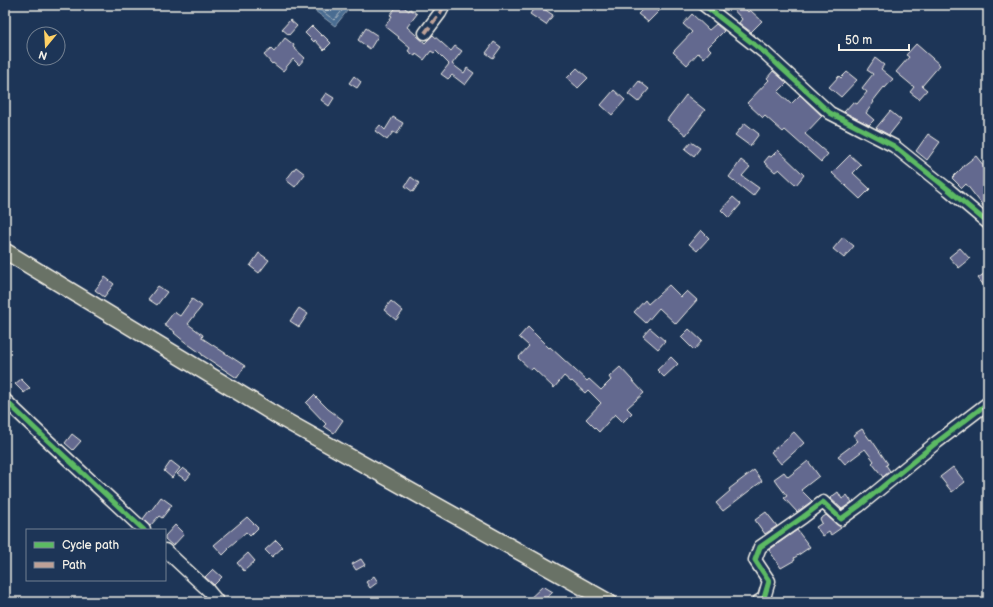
<svg xmlns="http://www.w3.org/2000/svg" width="993" height="607" font-family="'Balsamiq Sans',sans-serif">
<style>
.water{fill:#4a6c91;stroke:#8ea1b4}
.lines{fill:none;stroke-linecap:round;stroke-linejoin:round}
.shore{stroke:#b0bcc5;stroke-width:1}
.building{fill:#64698f;stroke:#f4f1e8}
.minor-casing{stroke:#f4f1e8;stroke-width:15}
.major-casing{stroke:#f4f1e8;stroke-width:18}
.minor{stroke:#1d3557;stroke-width:12}
.major{stroke:#697266;stroke-width:15}
.quiet{stroke:#bda197;stroke-width:4;stroke-dasharray:8 4;stroke-linecap:butt}
.cycleway-casing{stroke:#1d3557;stroke-width:8}
.cycleway{stroke:#5cba63;stroke-width:5}
</style>
<rect width="100%" height="100%" fill="#1d3557"/>
<filter id="ink" filterUnits="userSpaceOnUse"><feTurbulence type="fractalNoise" baseFrequency=".025" numOctaves="2"/><feDisplacementMap in="SourceGraphic" scale="8" xChannelSelector="R" yChannelSelector="G"/><feConvolveMatrix kernelMatrix="1 2 1 2 8 2 1 2 1" color-interpolation-filters="sRGB"/></filter>
<g filter="url(#ink)">
<path class="water" d="M307,5h45l-17,21z"/>
<g class="lines">
<path class="shore" d="M314,5l20,15 1,-1 12,-14"/>
</g>
<path class="building" d="M398,5h3l8,6 1,-2 7,5 -10,13 18,16 8,-8 18,16 4,-5 7,5 -10,13 12,9 3,-5 7,5 -9,12 -13,-10 -4,4 -7,-5 8,-10 -13,-13 -2,2 -3,-2 -7,9 -8,-6 -1,2 -7,-5 2,-3 -12,-10 1,-1 -14,-11 7,-10 -2,-1z
M536,5h2l15,10 -7,10 -16,-11z
M647,5h18l-17,17 -10,-8z
M729,5h13l6,7 2,-2 12,11 -11,11 -12,-9 3,-4z
M692,14l17,16 7,-6 8,7 -16,16 3,3 -7,8 -6,-5 -11,12 -14,-13 19,-20 -9,-8z
M290,20l7,6 -8,9 -7,-6z
M312,26l10,10 1,-1 8,8 -7,7 -9,-10 -1,2 -9,-9z
M366,28l12,8 -8,13 -12,-9z
M285,38l9,7 -1,2 12,11 -6,7 -6,-6 -10,12 -10,-8 -1,1 -8,-9 7,-6 3,3z
M494,42l7,5 -8,11 -7,-5z
M916,44l24,21 -18,21 5,4 -8,9 -9,-7 4,-5 -18,-15 13,-15 -3,-2z
M875,58l9,7 -3,4 12,10 -8,9 -1,-1 -11,14 1,1 -8,11 8,7 -5,5 -25,-13 9,-10 4,2 10,-12 -5,-4 11,-14 -6,-4z
M577,68l11,10 -10,10 -11,-10z
M773,71l14,12 -9,9 13,12 9,-9 22,21 -17,18 23,20 -7,8 -36,-32 -2,2 -18,-16 -2,2 -16,-15 22,-23 -2,-2z
M847,72l10,8 -16,17 -12,-10 10,-11 2,2z
M354,76l7,6 -4,6 -8,-5z
M639,81l10,8 -11,13 -10,-8z
M614,90l11,10 -13,15 -11,-10z
M326,93l8,5 -5,8 -8,-6z
M686,95l19,15 -19,25 -19,-15z
M890,111l11,9 -12,15 -13,-7z
M393,117l10,6 -6,11 -4,-2 -6,8 -12,-9 5,-6 5,5z
M745,123l14,11 -9,12 -15,-11z
M928,134l12,8 -13,18 -11,-9z
M691,142l9,6 -6,8 -9,-7z
M778,150l26,25 -8,10 -17,-16 -4,3 -11,-10 5,-6 2,1z
M850,155l11,10 -8,8 17,16 -10,10 -28,-26z
M976,156l12,15v41l-22,-28 -4,4 -10,-10 11,-11v-1z
M741,160l9,7 -8,9 17,12 -6,8 -24,-19z
M296,167l9,7 -10,13 -9,-7z
M411,177l8,6 -6,9 -8,-6z
M733,197l8,7 -12,14 -8,-8z
M701,230l8,8 -12,13 -8,-7z
M843,237l11,9 -10,12 -11,-9z
M960,248l10,11 -11,9 -10,-11z
M259,253l10,7 -10,13 -9,-7z
M988,271v20l-10,-13z
M105,277l9,7 -10,13 -9,-7z
M669,285l12,12 6,-6 10,9 -21,24 -17,-16 -13,15 -12,-11 11,-12 3,4z
M158,286l9,6 -10,13 -9,-6z
M192,299l10,7 -14,18 15,11 -1,3 43,28 -8,12 -35,-23v-1l-17,-12 -11,-9 1,-1 -11,-7 10,-13 6,4z
M391,301l12,10 -7,9 -12,-10z
M299,308l9,6 -9,13 -9,-6z
M528,327l21,21 1,-1 37,34 2,-2 12,11 10,-10 -2,-3 11,-10 24,26 -17,15 5,5 -9,9 -8,-8 -16,18 -13,-13 15,-16 -13,-13 -3,3 -13,-12 -1,1 -7,-6 -10,12 -21,-20 -2,2 -13,-12 11,-12 -10,-9z
M650,328l15,13 -7,8 -15,-13z
M689,329l13,12 -8,9 -13,-13z
M671,357l7,7 -14,13 -7,-7z
M21,379l9,9 -6,5 -9,-9z
M314,395l14,14 15,11 -9,13 -10,-7 2,-2 -20,-21z
M862,429l8,11 1,-1 17,25 -2,1 4,6 -7,6 -11,-14 2,-2 -9,-12 -20,15 -7,-8 20,-15 -5,-6z
M794,432l10,11 -23,21 -10,-12z
M72,434l9,7 -8,9 -8,-7z
M171,461l9,7 -8,10 -8,-7z
M808,461l11,15 -18,14 11,11 -15,11 -13,-14 3,-2 -13,-17 10,-7 4,5z
M953,467l12,15 -13,10 -12,-15z
M183,468l8,6 -5,6 -9,-6z
M754,470l8,11 -39,30 -7,-8 14,-12 -1,-2z
M838,492l4,7 5,-4 5,7 -10,7 -12,-11z
M161,497l11,8 -10,13 -3,-2 -9,10 -7,-7 6,-8 1,1z
M766,512l11,14 -12,8 -10,-14z
M826,515l15,13 -10,7 -2,-3 -6,4 -7,-9 6,-4 -2,-4z
M247,517l11,11 -8,8 -4,-4 -18,16 1,1 -6,6 -9,-10z
M175,525l9,9 -11,12 -8,-7v-3z
M797,530l13,17 -16,11 1,2 -14,8 -12,-18z
M276,540l7,7 -11,10 -7,-7z
M248,553l7,8 -11,10 -7,-8z
M361,559l4,6 -9,5 -4,-6z
M213,569l9,8 -8,8 -9,-8z
M374,576l4,6 -8,6 -4,-6z
M543,586l10,6 -11,10h-16z"/>
<g class="lines">
<defs>
<path id="minor" d="M704,5l61,48 65,60 64,33 55,44 39,33
M425,33l15,-20 4,-8
M5,400l42,40 97,90
M165,550l43,40 10,12
M758,602l6,-4 5,-17 -14,-21 5,-13 43,-30 20,-15 18,17 18,-13 78,-64 51,-39"/>
<path id="major" d="M5,251l274,166 330,185"/>
</defs>
<use href="#minor" class="minor-casing"/>
<use href="#major" class="major-casing"/>
<use href="#minor" class="minor"/>
<use href="#major" class="major"/>
<path class="quiet" d="M425,33l15,-20 4,-8"/>
<defs>
<path id="cycleway" d="M704,5l61,48 65,60 64,33 55,44 39,33
M5,400l42,40 97,90
M758,602l6,-4 5,-17 -14,-21 5,-13 43,-30 20,-15 18,17 18,-13 78,-64 51,-39"/>
</defs>
<use href="#cycleway" class="cycleway-casing"/>
<use href="#cycleway" class="cycleway"/>
</g>
</g>
<rect width="993" height="607" fill="none" stroke="#1d3557" stroke-width="20"/>
<rect x="10" y="10" width="973" height="587" fill="none" stroke="#f4f1e8" stroke-width="1.5" filter="url(#ink)"/>
<rect x="26" y="529" width="140" height="52" fill="#1d3557" stroke="#738091"/>
<rect x="34" y="542" width="20" height="6" fill="#5cba63" stroke="#738091"/>
<text x="62" y="549" font-size="12" fill="#f4f1e8">Cycle path</text>
<rect x="34" y="562" width="20" height="6" fill="#bda197" stroke="#738091"/>
<text x="62" y="569" font-size="12" fill="#f4f1e8">Path</text>
<g transform="translate(46 46) rotate(198)"><circle r="19" fill="#1d3557" stroke="#738091"/>
<path d="M0-3L7 15L0 10L-7 15Z" fill="#ffd166"/>
<text y="-6" font-size="11" font-weight="bold" text-anchor="middle" fill="#f4f1e8">N</text>
</g>
<path d="M839 44v6h70v-6" fill="none" stroke="#f4f1e8" stroke-width="2"/>
<text x="845" y="44" font-size="12" fill="#f4f1e8" stroke="#1d3557" stroke-width="3" paint-order="stroke">50 m</text>
</svg>
